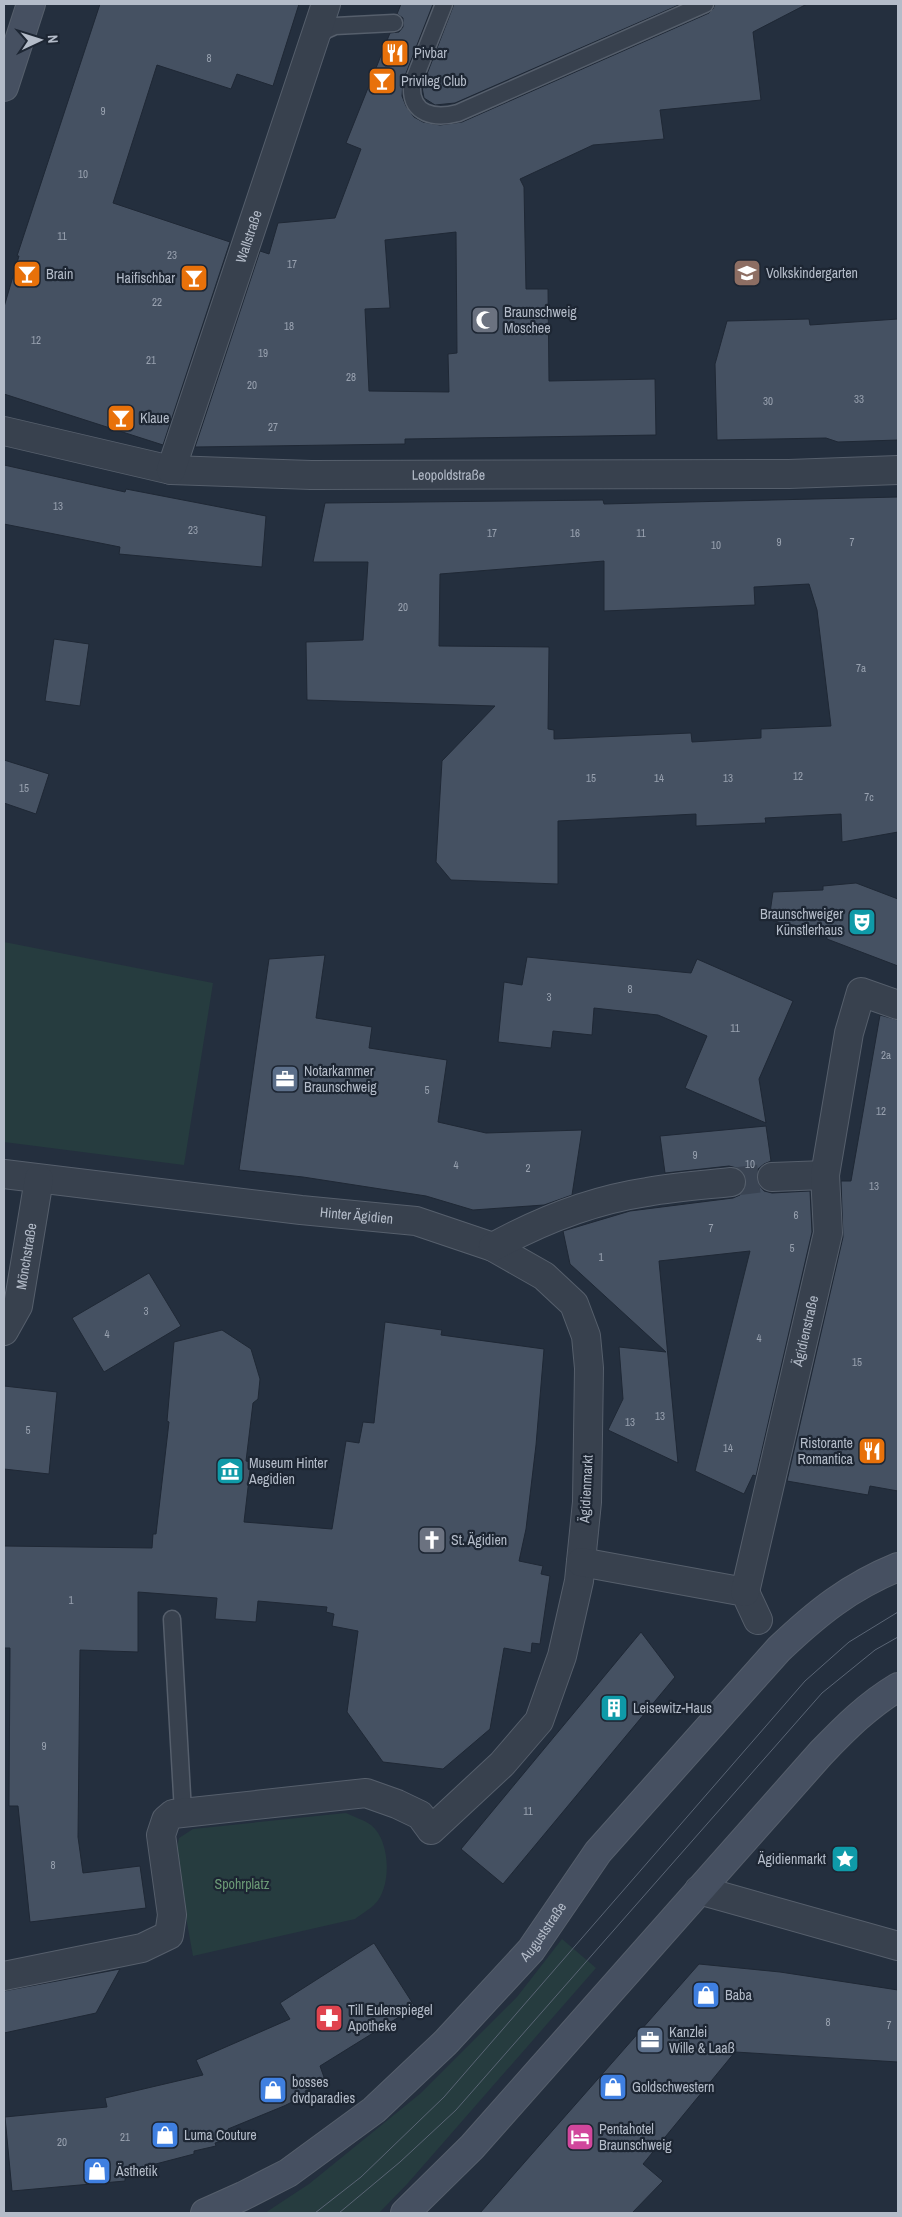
<svg xmlns="http://www.w3.org/2000/svg" width="902" height="2217" font-family="'Archivo Narrow',sans-serif">
<style>
.green{fill:#263c3f}
.building{fill:#455162;stroke:#1f2835;fill-rule:evenodd}
.lines{fill:none;stroke-linecap:round;stroke-linejoin:round}
.street-tunnel{stroke:#3a4453;stroke-width:28;stroke-dasharray:28 14;stroke-linecap:butt}
.lane-casing{stroke:#565f6c;stroke-width:19}
.street-casing{stroke:#565f6c;stroke-width:30}
.secondary-casing{stroke:#565f6c;stroke-width:30}
.lane{stroke:#38414e;stroke-width:16}
.street{stroke:#38414e;stroke-width:28}
.secondary{stroke:#465061;stroke-width:28}
.tram{stroke:#5a6575;stroke-width:1}
.labels{text-anchor:middle;stroke-width:4.5;stroke-linejoin:round;paint-order:stroke}
.number-label{font-size:11px;fill:#98a1af}
.poi-label{font-size:14px;fill:#b4bcc9;stroke:#1d2633;text-anchor:start}
.street-label{font-size:14px;fill:#b4bcc9;stroke:#1d2633}
.park-label{font-size:14px;fill:#6b9a76;stroke:#1d2633}
</style>
<rect width="100%" height="100%" fill="#242f3e"/>
<path class="green" d="M4,942l209,41 -29,182 -180,-23z
M346,1813c8,4 18,7 25,12 20,16 21,63 3,80 -5,5 -13,9 -19,14l-162,37 -18,-100 4,-18 14,-9z
M562,1939l34,29 -188,215 -29,30h-114l44,-29 112,-91 96,-96z"/>
<path class="building" d="M100,4h199l-26,82 -36,-12 -6,15 -74,-24 -44,138 117,39 -67,203 -159,-51v-87l15,-51h-2z
M401,4h32l-30,77 -1,15 4,10 8,11 9,5 17,3 22,-3 247,-109 4,-4 2,-5h92l-54,28 8,68 -101,10 4,29 -71,6 -73,34 4,8 2,102h22l1,92 106,-2 1,56 -251,4v5l-210,3 65,-196 9,3 9,-31 57,-5 26,-69 -15,-6 44,-110 9,-1 4,-5v-9l-6,-4zM456,232l1,121 -9,1 1,38 -80,-1 -4,-82 25,-1 -5,-68z
M454,4h227l-226,99 -20,2 -11,-7 -2,-11z
M809,319l1,6 88,-6v121l-60,2 -12,-4 -109,2 -2,-76 12,-43z
M4,465l121,27 1,-3 140,27 -4,51 -143,-13 1,-7 -116,-23z
M898,497v335l-56,10 -1,-28 -76,4 1,5 -70,3v-12l-138,7v63l-107,-4 -15,-18 6,-101 53,-55 -188,-6 -1,-58 57,-2 5,-78h-55l12,-59 278,-3 1,4zM604,561v50l151,-6 -1,-18 55,-3 8,26 14,116 -70,3v9l-69,4 -1,-9 -137,6v-9l-6,-1 1,-82 -110,-1 1,-72z
M54,639l35,5 -9,62 -35,-5z
M4,760l45,14 -13,40 -32,-11z
M856,883l42,16v67l-71,-27 -1,-7 -57,-12 4,-28 50,-2v-4z
M325,955l-9,63 56,9 -3,21 78,12 -9,62 48,11 96,-3 -10,65 -28,10 -71,5 -47,-14 -123,-19 -64,-7 30,-211z
M527,957l164,16 6,-14 96,42 -34,78 7,44 -81,-35 22,-52 -49,-21 -64,-7 -2,27 -39,-4 -2,17 -53,-6 6,-60 18,3z
M880,1015l18,5v471l-28,-5 -2,9 -81,-14 56,-244 -2,-56h10z
M766,1126l5,35 -7,3 -6,5 -2,8 3,8 5,6 8,2 38,-2 2,41 -56,244 -3,-1 -9,19 -49,-23 55,-220 -91,10 19,202 -70,-33 15,-31 -4,-52 47,5 -96,-88 -7,-33 67,-20 103,-13 7,-3 5,-6 1,-9 -3,-8 -6,-4 -8,-2 -64,7 -5,-37z
M149,1273l32,53 -77,46 -32,-54z
M385,1322l57,8 -1,5 103,14 -8,96 -10,84 -7,32 24,5 -2,8 9,2 -10,68 -8,-1 -1,10 -27,-5 -14,81 -47,40 -60,-7 -36,-50 11,-81 -26,-5 2,-12 -8,-2 1,-5 -69,-6 -2,21 -41,-3 2,-21 -79,-6v60l-58,-2 -2,187 5,36 57,-7 6,42 -116,14 -12,-116h-9l1,-158h-6v-102l148,2 1,-14h3l13,-112 -2,-1 7,-79 48,-12 29,19 9,30 -2,20 -5,4 -7,58 5,1 -7,60 88,7 14,-88 13,2 4,-21 11,1z
M4,1386l53,6 -8,82 -45,-5z
M641,1632l34,45 -172,207 -42,-35z
M374,1943l41,64 -95,59 5,14 -7,2 1,4 -14,5 1,4 -22,11 -56,23 2,10 -15,4 1,3 -22,5v3l-69,18v9l-113,10 -7,-74 102,-10 -2,-9 98,-23 -7,-15 94,-41 -10,-16z
M699,1964l81,8 118,18v72l-163,-10 -92,112 20,17 -31,32h-152z
M120,1969l-24,44 -92,20v-42z"/>
<g class="lines">
<path class="street-tunnel" d="M731,1182l41,-5"/>
<defs>
<path id="lane" d="M444,4l-32,81c-2,30 23,34 46,28l247,-109
M316,39l10,-9 9,-4 59,-3
M172,1619l11,193"/>
<g id="street">
<path id="s1" d="M4,431l167,39 140,5 478,-1 109,-4"/>
<path id="s2" d="M171,470l155,-466"/>
<path id="s3" d="M4,1174l297,36 115,11 77,26 51,29 30,28 12,32 3,32 -2,134 -8,79 -17,75 -23,65 -37,43 -71,66 -11,-15 -23,-11 -31,-11 -193,21 -7,6 -5,15 11,80 -3,20 -27,13 -138,28"/>
<path d="M772,1177l53,-2"/>
<path d="M493,1247c47,-26 101,-47 154,-55 28,-5 56,-7 84,-10"/>
<path id="s4" d="M4,1331l14,-25 21,-127"/>
<path d="M581,1562l164,30 13,28"/>
<path id="s5" d="M745,1592l83,-359 -3,-58 24,-142 12,-41 37,13"/>
<path d="M699,1890l199,56"/>
</g>
<g id="secondary">
<path d="M4,87l27,-83"/>
<path id="s6" d="M205,2213l38,-17 45,-23 86,-63 72,-68 85,-92 67,-98 181,-203c38,-36 70,-62 119,-82"/>
<path d="M405,2213l67,-66 349,-394c24,-25 47,-48 77,-66"/>
</g>
</defs>
<use href="#lane" class="lane-casing"/>
<use href="#street" class="street-casing"/>
<use href="#secondary" class="secondary-casing"/>
<use href="#lane" class="lane"/>
<use href="#street" class="street"/>
<use href="#secondary" class="secondary"/>
<path class="tram" d="M315,2213l46,-36 83,-80 361,-416 44,-39 49,-30
M339,2213l61,-51 56,-52 366,-417 53,-43 23,-13"/>
</g>
<defs>
<symbol id="restaurant-square" viewBox="-11 -11 22 22"><rect x="-9" y="-9" width="18" height="18" rx="4" fill="#e8710a" stroke="#1d2633"/><path d="M-5-6h1v4h1v-4h1v4h1v-4h1v5L-1.5 .5V6h-2V.5L-5-1ZM5-6V6H3V1.5H1.5Q1.5-4 5-6Z" fill="#fff"/></symbol>
<symbol id="bar-square" viewBox="-11 -11 22 22"><rect x="-9" y="-9" width="18" height="18" rx="4" fill="#e8710a" stroke="#1d2633"/><path d="M-6-5H6L.8 .8V4.5H3.5V6h-7V4.5H-.8V.8Z" fill="#fff"/></symbol>
<symbol id="school-square" viewBox="-11 -11 22 22"><rect x="-9" y="-9" width="18" height="18" rx="4" fill="#8d6e63" stroke="#1d2633"/><path d="M0-5L7-2L0 1L-7-2ZM-4 1L0 2.5L4 1V4Q0 6-4 4Z" fill="#fff"/></symbol>
<symbol id="mosque-square" viewBox="-11 -11 22 22"><rect x="-9" y="-9" width="18" height="18" rx="4" fill="#6b7280" stroke="#1d2633"/><path d="M3.5-4.9A6 6 0 1 0 3.5 4.9A5 5 0 1 1 3.5-4.9Z" fill="#fff"/></symbol>
<symbol id="theatre-square" viewBox="-11 -11 22 22"><rect x="-9" y="-9" width="18" height="18" rx="4" fill="#0f9aa8" stroke="#1d2633"/><path d="M-5-5.5Q0-4 5-5.5V0Q5 5 0 6Q-5 5-5 0ZM-3.3-2.5H-1v1.5H-3.3ZM1-2.5H3.3v1.5H1ZM-2.8 1Q0 5.5 2.8 1Z" fill="#fff"/></symbol>
<symbol id="office-square" viewBox="-11 -11 22 22"><rect x="-9" y="-9" width="18" height="18" rx="4" fill="#5c6f8a" stroke="#1d2633"/><path d="M-6-3h4V-5.5h4V-3h4V5H-6ZM-1-4.5V-3h2v-1.5ZM-6 0V1H6V0Z" fill="#fff"/></symbol>
<symbol id="museum-square" viewBox="-11 -11 22 22"><rect x="-9" y="-9" width="18" height="18" rx="4" fill="#0f9aa8" stroke="#1d2633"/><path d="M0-6L6-3V-2H-6V-3ZM-5-1h2V3h-2ZM-1-1h2V3h-2ZM3-1h2V3H3ZM-6 4H6V6H-6Z" fill="#fff"/></symbol>
<symbol id="church-square" viewBox="-11 -11 22 22"><rect x="-9" y="-9" width="18" height="18" rx="4" fill="#6b7280" stroke="#1d2633"/><path d="M-1.2-6h2.4v3.5h3.3v2.4h-3.3V6h-2.4V-.1h-3.3v-2.4h3.3Z" fill="#fff"/></symbol>
<symbol id="building-square" viewBox="-11 -11 22 22"><rect x="-9" y="-9" width="18" height="18" rx="4" fill="#0f9aa8" stroke="#1d2633"/><path d="M-4-6H4V6H1V3H-1V6H-4ZM-2.5-4.3h1.7v1.8h-1.7ZM.8-4.3h1.7v1.8H.8ZM-2.5-1h1.7V.8h-1.7ZM.8-1h1.7V.8H.8Z" fill="#fff"/></symbol>
<symbol id="sight-square" viewBox="-11 -11 22 22"><rect x="-9" y="-9" width="18" height="18" rx="4" fill="#0f9aa8" stroke="#1d2633"/><path d="M0-6L1.8-2.2L6-1.7L2.9 1.2L3.7 5.4L0 3.3L-3.7 5.4L-2.9 1.2L-6-1.7L-1.8-2.2Z" fill="#fff"/></symbol>
<symbol id="shop-square" viewBox="-11 -11 22 22"><rect x="-9" y="-9" width="18" height="18" rx="4" fill="#3f7fe0" stroke="#1d2633"/><path d="M-5-2.5h2.3a2.7 3.5 0 0 1 5.4 0H5L5.5 6h-11ZM-1.5-2.5h3a1.5 2.3 0 0 0-3 0Z" fill="#fff"/></symbol>
<symbol id="pharmacy-square" viewBox="-11 -11 22 22"><rect x="-9" y="-9" width="18" height="18" rx="4" fill="#e0444e" stroke="#1d2633"/><path d="M-2-6h4v4h4v4h-4v4h-4v-4h-4v-4h4Z" fill="#fff"/></symbol>
<symbol id="hotel-square" viewBox="-11 -11 22 22"><rect x="-9" y="-9" width="18" height="18" rx="4" fill="#d1479c" stroke="#1d2633"/><path d="M-6-4.5h1.5V1H6V5H4.5V3h-9V5H-6ZM-4 0a1.8 1.8 0 1 1 3.6 0ZM.5 0V-2.5h3Q6-2.5 6 0Z" fill="#fff"/></symbol>
</defs>
<g fill-rule="evenodd">
<use href="#restaurant-square" x="379" y="37" width="32" height="32"/>
<use href="#bar-square" x="366" y="65" width="32" height="32"/>
<use href="#school-square" x="731" y="257" width="32" height="32"/>
<use href="#bar-square" x="11" y="258" width="32" height="32"/>
<use href="#bar-square" x="178" y="262" width="32" height="32"/>
<use href="#mosque-square" x="469" y="304" width="32" height="32"/>
<use href="#bar-square" x="105" y="402" width="32" height="32"/>
<use href="#theatre-square" x="846" y="906" width="32" height="32"/>
<use href="#office-square" x="269" y="1063" width="32" height="32"/>
<use href="#restaurant-square" x="856" y="1435" width="32" height="32"/>
<use href="#museum-square" x="214" y="1455" width="32" height="32"/>
<use href="#church-square" x="416" y="1524" width="32" height="32"/>
<use href="#building-square" x="598" y="1692" width="32" height="32"/>
<use href="#sight-square" x="829" y="1843" width="32" height="32"/>
<use href="#shop-square" x="690" y="1979" width="32" height="32"/>
<use href="#pharmacy-square" x="313" y="2002" width="32" height="32"/>
<use href="#office-square" x="634" y="2024" width="32" height="32"/>
<use href="#shop-square" x="597" y="2071" width="32" height="32"/>
<use href="#shop-square" x="257" y="2074" width="32" height="32"/>
<use href="#shop-square" x="149" y="2119" width="32" height="32"/>
<use href="#hotel-square" x="564" y="2121" width="32" height="32"/>
<use href="#shop-square" x="81" y="2155" width="32" height="32"/>
</g>
<g class="labels">
<g class="number-label">
<text x="209" y="62">8</text>
<text x="103" y="115">9</text>
<text x="83" y="178">10</text>
<text x="62" y="240">11</text>
<text x="172" y="259">23</text>
<text x="292" y="268">17</text>
<text x="157" y="306">22</text>
<text x="289" y="330">18</text>
<text x="36" y="344">12</text>
<text x="263" y="357">19</text>
<text x="151" y="364">21</text>
<text x="351" y="381">28</text>
<text x="252" y="389">20</text>
<text x="859" y="403">33</text>
<text x="768" y="405">30</text>
<text x="273" y="431">27</text>
<text x="58" y="510">13</text>
<text x="193" y="534">23</text>
<text x="492" y="537">17</text>
<text x="575" y="537">16</text>
<text x="641" y="537">11</text>
<text x="779" y="546">9</text>
<text x="852" y="546">7</text>
<text x="716" y="549">10</text>
<text x="403" y="611">20</text>
<text x="861" y="672">7a</text>
<text x="798" y="780">12</text>
<text x="591" y="782">15</text>
<text x="659" y="782">14</text>
<text x="728" y="782">13</text>
<text x="24" y="792">15</text>
<text x="869" y="801">7c</text>
<text x="630" y="993">8</text>
<text x="549" y="1001">3</text>
<text x="735" y="1032">11</text>
<text x="886" y="1059">2a</text>
<text x="427" y="1094">5</text>
<text x="881" y="1115">12</text>
<text x="695" y="1159">9</text>
<text x="750" y="1168">10</text>
<text x="456" y="1169">4</text>
<text x="528" y="1172">2</text>
<text x="874" y="1190">13</text>
<text x="796" y="1219">6</text>
<text x="711" y="1232">7</text>
<text x="792" y="1252">5</text>
<text x="601" y="1261">1</text>
<text x="146" y="1315">3</text>
<text x="107" y="1338">4</text>
<text x="759" y="1342">4</text>
<text x="857" y="1366">15</text>
<text x="660" y="1420">13</text>
<text x="630" y="1426">13</text>
<text x="28" y="1434">5</text>
<text x="728" y="1452">14</text>
<text x="71" y="1604">1</text>
<text x="44" y="1750">9</text>
<text x="528" y="1815">11</text>
<text x="53" y="1869">8</text>
<text x="828" y="2026">8</text>
<text x="889" y="2029">7</text>
<text x="125" y="2141">21</text>
<text x="62" y="2146">20</text>
</g>
<g class="poi-label">
<text x="414" y="58">Pivbar</text>
<text x="401" y="86">Privileg Club</text>
<text x="766" y="278">Volkskindergarten</text>
<text x="46" y="279">Brain</text>
<text x="175" y="283" text-anchor="end">Haifischbar</text>
<text x="504" y="317">Braunschweig<tspan x="504" dy="16">Moschee</tspan></text>
<text x="140" y="423">Klaue</text>
<text x="843" y="919" text-anchor="end">Braunschweiger<tspan x="843" dy="16">Künstlerhaus</tspan></text>
<text x="304" y="1076">Notarkammer<tspan x="304" dy="16">Braunschweig</tspan></text>
<text x="853" y="1448" text-anchor="end">Ristorante<tspan x="853" dy="16">Romantica</tspan></text>
<text x="249" y="1468">Museum Hinter<tspan x="249" dy="16">Aegidien</tspan></text>
<text x="451" y="1545">St. Ägidien</text>
<text x="633" y="1713">Leisewitz-Haus</text>
<text x="826" y="1864" text-anchor="end">Ägidienmarkt</text>
<text x="725" y="2000">Baba</text>
<text x="348" y="2015">Till Eulenspiegel<tspan x="348" dy="16">Apotheke</tspan></text>
<text x="669" y="2037">Kanzlei<tspan x="669" dy="16">Wille &amp; Laaß</tspan></text>
<text x="292" y="2087">bosses<tspan x="292" dy="16">dvdparadies</tspan></text>
<text x="632" y="2092">Goldschwestern</text>
<text x="599" y="2134">Pentahotel<tspan x="599" dy="16">Braunschweig</tspan></text>
<text x="184" y="2140">Luma Couture</text>
<text x="116" y="2176">Ästhetik</text>
</g>
<g class="street-label">
<text dy="5" stroke="none"><textPath href="#s2" startOffset="246">Wallstraße</textPath></text>
<text dy="5" stroke="none"><textPath href="#s1" startOffset="449">Leopoldstraße</textPath></text>
<text dy="5" stroke="none"><textPath href="#s3" startOffset="355">Hinter Ägidien</textPath></text>
<text dy="5" stroke="none"><textPath href="#s4" startOffset="79">Mönchstraße</textPath></text>
<text dy="5" stroke="none"><textPath href="#s5" startOffset="268">Ägidienstraße</textPath></text>
<text transform="translate(586 1489) rotate(-87)" y="5">Ägidienmarkt</text>
<text dy="5" stroke="none"><textPath href="#s6" startOffset="445">Auguststraße</textPath></text>
</g>
<g class="park-label">
<text x="242" y="1889">Spohrplatz</text>
</g>
</g>
<rect width="902" height="2217" fill="none" stroke="#b4bcc9" stroke-width="10"/>
<g transform="translate(40 40) rotate(86)" stroke="#1d2633" stroke-width="4" paint-order="stroke">
<path d="M0-4L9 19L0 12L-9 19Z" fill="#b4bcc9"/>
<text y="-8" font-size="14" font-weight="bold" text-anchor="middle" fill="#b4bcc9">N</text>
</g>
</svg>
